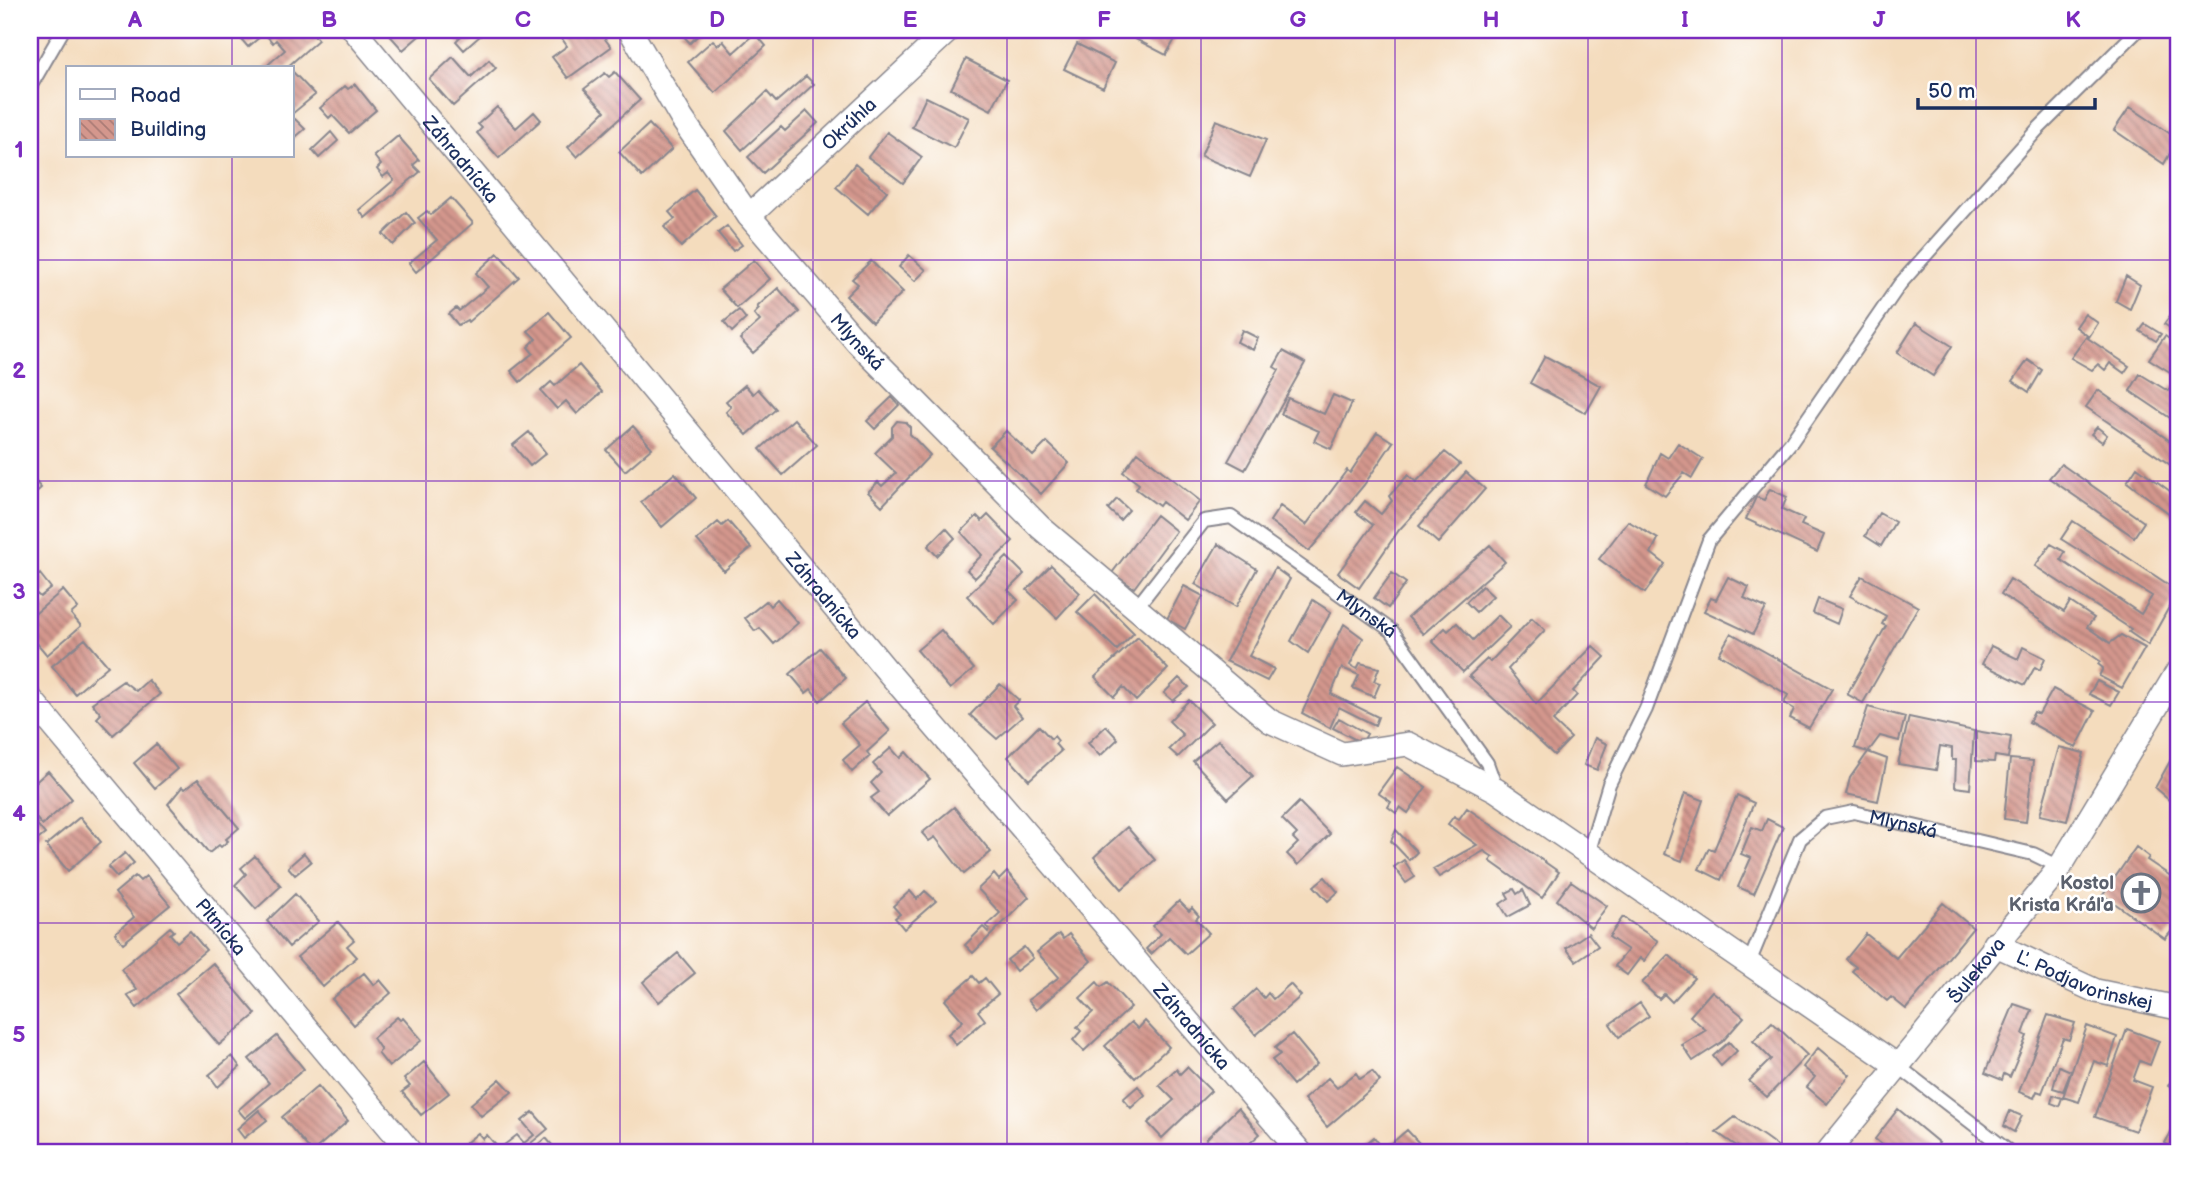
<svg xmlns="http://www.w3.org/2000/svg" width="2208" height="1183" font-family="'Balsamiq Sans',sans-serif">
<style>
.building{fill:url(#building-back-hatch)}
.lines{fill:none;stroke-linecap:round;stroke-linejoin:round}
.service-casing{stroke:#88868e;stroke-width:16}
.minor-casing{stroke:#88868e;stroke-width:26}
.service{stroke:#fff;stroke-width:12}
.minor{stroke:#fff;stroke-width:23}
.grid{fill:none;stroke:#7b2cbf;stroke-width:2;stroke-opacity:0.55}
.labels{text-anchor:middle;stroke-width:5;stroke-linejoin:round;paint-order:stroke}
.street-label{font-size:19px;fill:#1b2f5e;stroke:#fff}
.worship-label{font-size:19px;font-weight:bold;fill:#5b616d;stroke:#fff;text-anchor:end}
.neatline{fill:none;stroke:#7b2cbf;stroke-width:2.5}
.grid-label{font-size:23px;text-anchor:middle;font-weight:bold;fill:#7b2cbf}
</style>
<defs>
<pattern id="building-back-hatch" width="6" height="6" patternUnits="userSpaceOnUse" patternTransform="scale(1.75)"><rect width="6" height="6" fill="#d4978d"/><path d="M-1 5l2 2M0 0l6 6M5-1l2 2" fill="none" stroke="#ab7c76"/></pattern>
</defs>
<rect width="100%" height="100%" fill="#fff"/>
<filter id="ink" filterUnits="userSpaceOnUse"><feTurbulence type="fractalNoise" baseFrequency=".0143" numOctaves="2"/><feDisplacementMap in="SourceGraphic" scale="14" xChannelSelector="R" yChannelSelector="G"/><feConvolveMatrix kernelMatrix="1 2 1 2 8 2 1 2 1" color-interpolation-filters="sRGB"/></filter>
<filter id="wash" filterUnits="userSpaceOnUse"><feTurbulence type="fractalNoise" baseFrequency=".00686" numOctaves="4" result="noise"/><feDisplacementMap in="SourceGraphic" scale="28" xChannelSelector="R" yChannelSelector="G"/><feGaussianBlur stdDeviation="1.57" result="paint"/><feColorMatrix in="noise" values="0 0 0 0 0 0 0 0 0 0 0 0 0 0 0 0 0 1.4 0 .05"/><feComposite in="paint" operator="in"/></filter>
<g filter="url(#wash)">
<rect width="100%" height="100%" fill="#f4dcbd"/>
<g id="blocks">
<path class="building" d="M253,30l8,6 -13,11 -6,-7z
M268,30h42l8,10 -32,28h-22l21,-18 -9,-10 -3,3 -9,-10z
M385,30h41l-23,20z
M467,30h7l6,6 -16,14 -8,-9z
M563,30h35l13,17 -43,31 -16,-21 15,-11 -9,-13z
M678,30h26l-14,13z
M1118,30h52l8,4 -12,21z
M2165,30h13v10z
M755,33l11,13 -51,47 -27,-31 25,-22 5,5 5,-4 10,12z
M1077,44l38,19 -12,25 -39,-19z
M453,57l18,20 18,-17 7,8 -43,38 -24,-27z
M966,59l41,21 -16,30 -40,-21z
M292,71l23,24 -23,19z
M615,72l25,28 -63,57 -9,-10 37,-36 -21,-22 21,-16 4,4z
M806,76l8,8 -72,66 -16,-19 41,-39 9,10z
M355,84l21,26 -27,23 -17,-18 -3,3 -9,-10 25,-22 3,3z
M926,97l43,21 -15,30 -42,-21z
M497,107l19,21 18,-16 7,8 -42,38 -22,-25 5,-5 -4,-4z
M2130,107l48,32 -14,25 -50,-34z
M807,111l11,12 -55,50 -15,-16 33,-30 4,4z
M295,119l10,10 -13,11v-19z
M1216,120l50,20 -16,37 -49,-21z
M649,124l23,25 -30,28 -23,-25z
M331,132l7,9 -19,17 -7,-8z
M887,132l35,25 -19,26 -35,-26z
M398,136l21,24 -6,5 7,7 -55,46 -6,-8 35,-30 -6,-7 -5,4 -6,-8 4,-4 -7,-9z
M855,164l32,27 -19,23 -32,-27z
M695,190l21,26 -35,31 -17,-20 11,-8 -6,-7z
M451,198l22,25 -57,49 -7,-9 28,-23 -19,-22 9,-7 4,4z
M406,212l9,11 -22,22 -10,-11z
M727,226l15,19 -9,6 -15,-18z
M498,253l21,24 -51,45 -1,-2 -9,5 -9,-11 7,-6 3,3 29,-24 -12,-14z
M909,255l17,15 -11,11 -16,-14z
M754,260l16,19 -33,29 -17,-19z
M871,261l32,31 -31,30 -26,-26 12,-12 -6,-5z
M2126,276l14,9 -10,24 -14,-8z
M778,288l21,24 -46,41 -13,-14 20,-18 -6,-7 5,-5 -2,-2z
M2175,309l3,2v22l-14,-9z
M739,310l7,9 -14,13 -8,-10z
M549,312l22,26 -51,44 -9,-11 22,-18 -5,-6 8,-8 -8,-8z
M2085,314l13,9 -9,14 -13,-10z
M1916,323l36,23 -19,30 -36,-23z
M2145,324l16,10 -5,7 -16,-10z
M1242,330l16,8 -5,12 -16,-8z
M2165,336l13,9v32l-29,-18z
M2086,337l43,29 -5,7 -14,-10 -5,7 -7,-6 -6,6 -21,-12z
M1283,351l22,12 -60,107 -17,-9 51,-91 -5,-3z
M1545,356l56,30 -15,27 -56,-30z
M2028,360l14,10 -13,22 -16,-11z
M579,365l23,27 -25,22 -11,-13 -9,8 -16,-18 10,-9 4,4z
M2140,374l28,17 5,-7 5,3v41l-7,-5 2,-3 -43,-29z
M745,385l8,9 5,-5 18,20 -29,26 -21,-23 5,-5 -5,-6z
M2098,390l75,53 5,-7v34l-92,-63z
M1333,395l19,8 -21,46 -17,-8 5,-10 -38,-17 7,-16 36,16z
M892,397l7,8 -24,24 -8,-8z
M794,419l23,26 -34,30 -23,-26z
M897,421l8,1 5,5v7l20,21 -48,51 -14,-14 10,-10 4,4 14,-13 -21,-20 17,-17v-9z
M633,426l19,22 -27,23 -19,-21z
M2097,427l10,8 -5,7 -11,-8z
M1006,431l27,25 14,-14 22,21 -28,31 -51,-47z
M529,432l17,21 -16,13 -17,-21z
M1377,432l16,10 -29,43 -55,66 -39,-30 10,-15 26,19 41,-55 3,3z
M1678,443l25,16 -11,19 -8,-5 -19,23 -19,-12 14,-31 8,5z
M1138,452l62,49 -15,19 -23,-18 -3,4 -23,-17 3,-5 -16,-12z
M1445,452l15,12 -61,66 -40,58 -21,-15 35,-48 -17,-13 9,-11 16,13 11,-13 -3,-5 19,-21 8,7z
M2061,464l83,58 -10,15 -85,-59z
M2137,467l41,30v23l-51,-38z
M1466,472l19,17 -47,54 -19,-17z
M675,473l21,25 -34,29 -21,-25z
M30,475l11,13 -11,10z
M1770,489l17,8 -5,12 22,10 -3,6 23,10 -7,17 -71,-33 10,-22 8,3z
M1117,499l12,11 -9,10 -12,-11z
M1879,513l16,9 -14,24 -16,-10z
M988,515l25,26 -38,37 -8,-8 15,-15 -21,-23 16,-16 5,5z
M1156,515l20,16 -42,57 -22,-15z
M728,521l23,27 -27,23 -27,-31 21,-18 4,4z
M1628,521l30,18 -7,14 14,11 -20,29 -46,-34z
M2073,521l105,70 -30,54 -19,-13 2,-3 -96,-63 16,-22 14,8 -4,8 80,54 11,-18 -91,-57z
M946,528l9,10 -18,18 -9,-10z
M1218,544l39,25 -21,38 -41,-23z
M1490,545l15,17 -82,72 -15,-17z
M1007,557l17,17 -16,16 10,10 -24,24 -27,-28z
M1051,565l29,28 -23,25 -30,-28z
M1275,568l15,11 -41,77 25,13 -7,12 -41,-20z
M1392,573l14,10 -18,25 -14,-10z
M40,574l11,14 -11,9 -3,-3 -7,6v-18z
M1862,576l56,31 -55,96 -16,-9 39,-68 -4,-2 4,-8 -36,-20z
M1728,577l21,10 -5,11 22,10 -13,26 -49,-23 7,-13 5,2z
M2010,579l54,33 6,-10 24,16 -7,9 23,16 11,-8 24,13 -23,40 -23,-12 4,-8 -5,-4 2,-3 -99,-67z
M1184,586l19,10 -18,33 -18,-10z
M1482,586l11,10 -17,16 -10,-10z
M63,590l15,18 -7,6 10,12 -34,29 -17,-20v-17z
M1095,594l39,39 -17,17 -40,-38z
M777,599l21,24 -24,21 -14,-16 -5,3 -10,-13 21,-17 4,5z
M1818,599l24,10 -5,15 -24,-11z
M1313,600l18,12 -23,41 -17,-12z
M1498,615l12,12 -47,45 -31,-31 13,-13 3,3 9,-8 16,17z
M1532,618l13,12 -37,39 28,35 57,-58 12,11 -32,34 4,4 -24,26 18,17 -17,17 -85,-79 18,-17 3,3z
M1344,624l19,14 -13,27 7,4 3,-6 19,5 -5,13 6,2 -6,14 -21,-9 6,-13 -17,-7 -11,26 47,23 -3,8 -36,-18 -9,21 -28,-15z
M941,630l33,39 -24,20 -33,-39z
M1731,633l101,56 -23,39 -19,-10 4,-9 -10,-6 4,-8 -69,-41z
M1138,637l30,32 -32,32 -13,-14 -9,10 -19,-20z
M85,639l23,27 -33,28 -23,-28z
M1991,646l27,13 5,-12 22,11 -5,12 -5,-3 -10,18 -43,-21z
M820,648l26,30 -26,23 -9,-12 -5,4 -16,-19z
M1179,678l10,9 -16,14 -9,-8z
M148,680l12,14 -47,41 -16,-17 4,-4 -9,-11 31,-22 13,10z
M2097,681l22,11 -8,13 -22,-11z
M1000,684l19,16 -6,6 9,11 -25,22 -27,-24z
M2053,689l42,22 -19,37 -47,-26 5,-10 5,2z
M1189,700l23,23 -34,34 -9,-8 14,-14 -14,-14z
M865,702l25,29 -23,21 3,4 -18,16 -9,-12 17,-15 -19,-22z
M1868,707l37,10 -6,24 -19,-5 -12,16 -13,-4z
M1909,717l65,14 -4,58 -15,-2 1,-27h-4v-12l-12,-2 -4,24 -38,-6z
M1339,718l28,16 -5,9 -29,-15z
M1039,726l12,13 3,-3 4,5 -3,3 6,7 -32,29 -21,-23z
M1106,726l12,13 -18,17 -12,-13z
M1976,731l35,6 -3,21 -13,-2 -1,6 -18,-1z
M1595,738l12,6 -10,26 -13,-5z
M1218,740l35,36 -25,23 -35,-38z
M156,744l21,25 -22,19 -21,-25z
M2059,747l25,6 -17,68 -27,-6z
M2178,747v61l-23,-20z
M891,748l9,10 6,-6 24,27 -43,37 -16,-18 8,-6 -8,-9 10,-10 -8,-9z
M1868,752l19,7 -9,42 -32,-7 4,-16z
M2010,759l23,2 -7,61 -22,-3z
M1397,767l29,20 -18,26 -8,-6 -4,6 -8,-6 3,-5 -13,-9z
M48,771l24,28 -30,26 -12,-14v-24z
M198,779l41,49 -13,11 2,2 -7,6 -2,-2 -10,8 -41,-49 14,-17 3,2z
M1685,793l18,7 -21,61 -18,-7z
M1737,795l17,8 -33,77 -22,-11 10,-21 5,2z
M1299,802l31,32 -32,31 -11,-11 11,-11 -5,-5 4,-4 -15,-15z
M954,807l37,45 -27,22 -29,-37 -6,4 -7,-8z
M1467,808l92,64 -17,26 -52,-37 3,-4 -9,-6 -45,26 -6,-8 44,-24 -29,-21 6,-8 5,3z
M80,817l21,25 -33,29 -22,-26z
M1767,819l16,8 -29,67 -16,-7 13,-29 -10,-4 11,-27 10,4z
M35,822l10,12 -15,12v-19z
M1127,827l28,33 -33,29 -28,-32z
M1396,830l21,22 -8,8 -18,-19z
M2136,847l13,10 -2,3 31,21v49l-3,-3 -10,12 -62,-44z
M125,853l9,10 -17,14 -9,-10z
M304,853l7,9 -16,13 -7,-8z
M255,856l26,30 -25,23 -21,-24 11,-11 -5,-6z
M1404,860l11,17 -9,6 -12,-16z
M1007,872l22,25 -56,56 -8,-8 18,-18 5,5 2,-3 -4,-3 14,-13 -22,-24 16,-15 5,6z
M135,876l5,5 6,-5 24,29 -47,38 -8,-10 19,-16 -19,-24z
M1325,877l13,15 -10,9 -14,-15z
M1571,881l36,25 -16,22 -34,-28z
M1514,889l3,5 6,-4 7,15 -22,12 -8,-13 9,-6 -3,-5z
M910,891l7,8 8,-8 11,10 -32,28 -9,-11 5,-4 -7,-8z
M295,894l24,27 -30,26 -22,-26z
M1179,901l10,10 3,-3 7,8 -3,3 13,14 -23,21 -17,-17 -18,17 -5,-5 15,-15 -8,-8z
M1943,903l30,25 -67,81 -15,-12 -4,4 -35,-30 4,-4 -10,-8 20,-25 30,24z
M1623,917l35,24 -14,20 -4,-3 -13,17 -12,-9 13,-16 -19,-13z
M338,922l16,18 -7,6 10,11 -34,30 -26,-30z
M170,927l4,4 -4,3 7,8 13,-11 16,19 -69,58 -10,-13 10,-5 -16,-21z
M1588,933l10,13 -22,15 -10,-13z
M1059,934l4,5 6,-5 22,27 -55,49 -8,-10 31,-23 -22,-25z
M1024,947l9,11 -17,13 -9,-11z
M678,953l17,20 -36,29 -16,-20z
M1669,955l25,23 -22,24 -8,-8 -5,5 -17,-16z
M213,963l43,51 -37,31 -43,-51z
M364,973l10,12 6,-5 11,13 -37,32 -22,-26z
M973,976l6,7 6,-5 13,16 -20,17 7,9 -29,25 -8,-11 15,-13 -18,-21z
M1097,982l4,5 7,-5 23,25 -47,44 -11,-11 8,-9 -4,-4 16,-15 -13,-14z
M1290,984l11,12 -45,39 -22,-26 22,-20 8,9 4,-5 5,6z
M1712,991l32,26 -22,25 -29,19 -11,-16 24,-15 -16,-14z
M1640,1003l9,13 -30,21 -9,-13z
M2014,1004l18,6 -9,24 4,2 -17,41 -6,-3 -2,6 -17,-7z
M2048,1015l27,8 -6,17 -6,-2 -21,55 -5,-2 -3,7 -15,-6z
M397,1017l3,3 3,-2 19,22 -33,27 -11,-14 3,-3 -8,-12z
M1145,1021l24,26 -34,31 -30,-32 26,-24 7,7z
M1772,1022l35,33 -40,42 -18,-16 22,-22 -18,-18z
M2087,1026l30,11 -9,29 -14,-5 -15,41 -16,-5z
M2127,1029l32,12 -9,24 -10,-4 -7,19 19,7 -17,44 -40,-14z
M1292,1034l25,30 -24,21 -21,-25 8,-6 -5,-6z
M277,1036l27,33 -59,49 -7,-8 31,-27 -20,-24z
M1729,1042l8,9 -16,15 -8,-10z
M1818,1048l32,27 -23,29 -20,-17 8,-10 -12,-10z
M232,1056l8,11 -22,20 -9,-12z
M424,1062l25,31 -28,22 -19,-23 8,-6 -6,-7z
M2059,1066l12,5 -8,20 -10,-3z
M1187,1067l24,24 -49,47 -14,-15 26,-23 -15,-15 17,-16 4,5z
M2178,1068v24l-10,-6z
M1372,1071l8,10 -53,46 -23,-28 24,-21 9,10 19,-15 4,6z
M500,1079l12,13 -31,24 -10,-12z
M318,1086l30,35 -36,31 -30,-35z
M1138,1086l7,9 -14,13 -8,-9z
M2053,1095l9,3 -3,8 -8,-3z
M1238,1108l22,26 -21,19h-12l-11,-11 -4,4 -6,-7z
M1898,1109l41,34 -8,10h-39l-17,-14z
M259,1110l8,10 -23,18 -7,-9z
M2010,1111l12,5 -8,16 -10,-6z
M533,1112l15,17 -29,24h-53l-5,-6 17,-14 5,6 4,-4 12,14 18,-14 7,8 10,-8 -12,-14z
M1735,1117l30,20 22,16h-40l-31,-21z
M2178,1120v31l-13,-8z
M1407,1130l12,13 -12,10h-52l19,-16 10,13z
M546,1138l13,15h-22l-3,-4z
M1691,1146l10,7h-20z
M360,1147l4,5 5,-4 5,5h-21z"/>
</g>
</g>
<g filter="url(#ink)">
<use href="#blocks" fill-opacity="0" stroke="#88868e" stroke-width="2"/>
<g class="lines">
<defs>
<g id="service">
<path d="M30,87l33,-57"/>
<path id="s1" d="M1136,608l68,-87 27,-4 161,114 95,132 9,25"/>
<path d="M1588,854l21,-70 37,-75 63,-169 83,-99 108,-157 137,-154 101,-100"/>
<path id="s2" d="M1749,963l51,-124 25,-21 29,-6 179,42 27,13"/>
<path d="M1898,1066l113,87"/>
</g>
<g id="minor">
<path id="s3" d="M354,30l534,642 413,481"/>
<path id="s4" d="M630,30l52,89 67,97 108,126 183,185 230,194 72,33 66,-10 88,46 402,276"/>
<path id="s5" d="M749,216l200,-186"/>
<path id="s6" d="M30,698l381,455"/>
<path id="s7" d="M1994,944l102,47 82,17"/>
<path id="s8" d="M1827,1153l233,-286 118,-196"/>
</g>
</defs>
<use href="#service" class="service-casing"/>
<use href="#minor" class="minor-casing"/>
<use href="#service" class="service"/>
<use href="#minor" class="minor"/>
</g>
</g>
<path class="grid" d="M232,30v38M426,30v1123M620,30v1123M813,30v1123M1007,30v1123M1201,30v1123M1395,30v1123M1588,30v1123M1782,30v1123M1976,30v1123M232,156v997M30,260h2148M30,481h2148M30,702h2148M30,923h2148"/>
<defs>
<symbol id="church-ring" viewBox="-11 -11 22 22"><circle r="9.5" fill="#fff" stroke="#6b7280" stroke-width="1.5"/><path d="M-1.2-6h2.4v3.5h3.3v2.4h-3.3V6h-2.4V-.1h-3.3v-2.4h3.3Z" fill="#6b7280"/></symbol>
</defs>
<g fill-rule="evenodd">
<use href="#church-ring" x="2119" y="871" width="44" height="44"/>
</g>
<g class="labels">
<g class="street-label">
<text dy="7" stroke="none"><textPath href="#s5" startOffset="136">Okrúhla</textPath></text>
<text dy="7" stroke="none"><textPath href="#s3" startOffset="168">Záhradnícka</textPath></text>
<text dy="7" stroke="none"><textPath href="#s4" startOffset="387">Mlynská</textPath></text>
<text dy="7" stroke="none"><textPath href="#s3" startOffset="735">Záhradnícka</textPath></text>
<text dy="7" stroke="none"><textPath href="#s1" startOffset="304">Mlynská</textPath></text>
<text dy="7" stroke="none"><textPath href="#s2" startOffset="247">Mlynská</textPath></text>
<text dy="7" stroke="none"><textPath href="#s6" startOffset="298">Pltnícka</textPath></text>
<text dy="7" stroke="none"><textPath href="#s8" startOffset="236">Šulekova</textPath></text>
<text dy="7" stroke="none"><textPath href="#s7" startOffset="98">Ľ. Podjavorinskej</textPath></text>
<text dy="7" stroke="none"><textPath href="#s3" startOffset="1302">Záhradnícka</textPath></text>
</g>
<g class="worship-label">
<text x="2114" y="889">Kostol<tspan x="2114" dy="22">Krista Kráľa</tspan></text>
</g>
</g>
<rect width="2208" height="1183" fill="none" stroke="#fff" stroke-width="77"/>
<rect x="66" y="66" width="228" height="91" fill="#ffffff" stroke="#a4acbf" stroke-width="2"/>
<rect x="80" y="89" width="35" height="10" fill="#ffffff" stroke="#a4acbf" stroke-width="2"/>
<text x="130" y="102" font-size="21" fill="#1b2f5e">Road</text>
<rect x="80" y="119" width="35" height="21" fill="url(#building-back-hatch)" stroke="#a4acbf" stroke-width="2"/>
<text x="130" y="136" font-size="21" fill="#1b2f5e">Building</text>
<path d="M1918 98v10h177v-10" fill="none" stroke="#1b2f5e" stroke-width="3.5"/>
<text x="1928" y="98" font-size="21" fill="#1b2f5e" stroke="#ffffff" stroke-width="5" paint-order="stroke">50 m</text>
<rect x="38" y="38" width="2132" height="1106" class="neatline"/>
<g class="grid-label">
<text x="135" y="27">A</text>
<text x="329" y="27">B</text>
<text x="523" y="27">C</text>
<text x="717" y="27">D</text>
<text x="910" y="27">E</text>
<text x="1104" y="27">F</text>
<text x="1298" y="27">G</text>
<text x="1491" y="27">H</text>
<text x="1685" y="27">I</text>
<text x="1879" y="27">J</text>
<text x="2073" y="27">K</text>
<text x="19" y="157">1</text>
<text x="19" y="378">2</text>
<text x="19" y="599">3</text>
<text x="19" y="821">4</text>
<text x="19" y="1042">5</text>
</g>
</svg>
